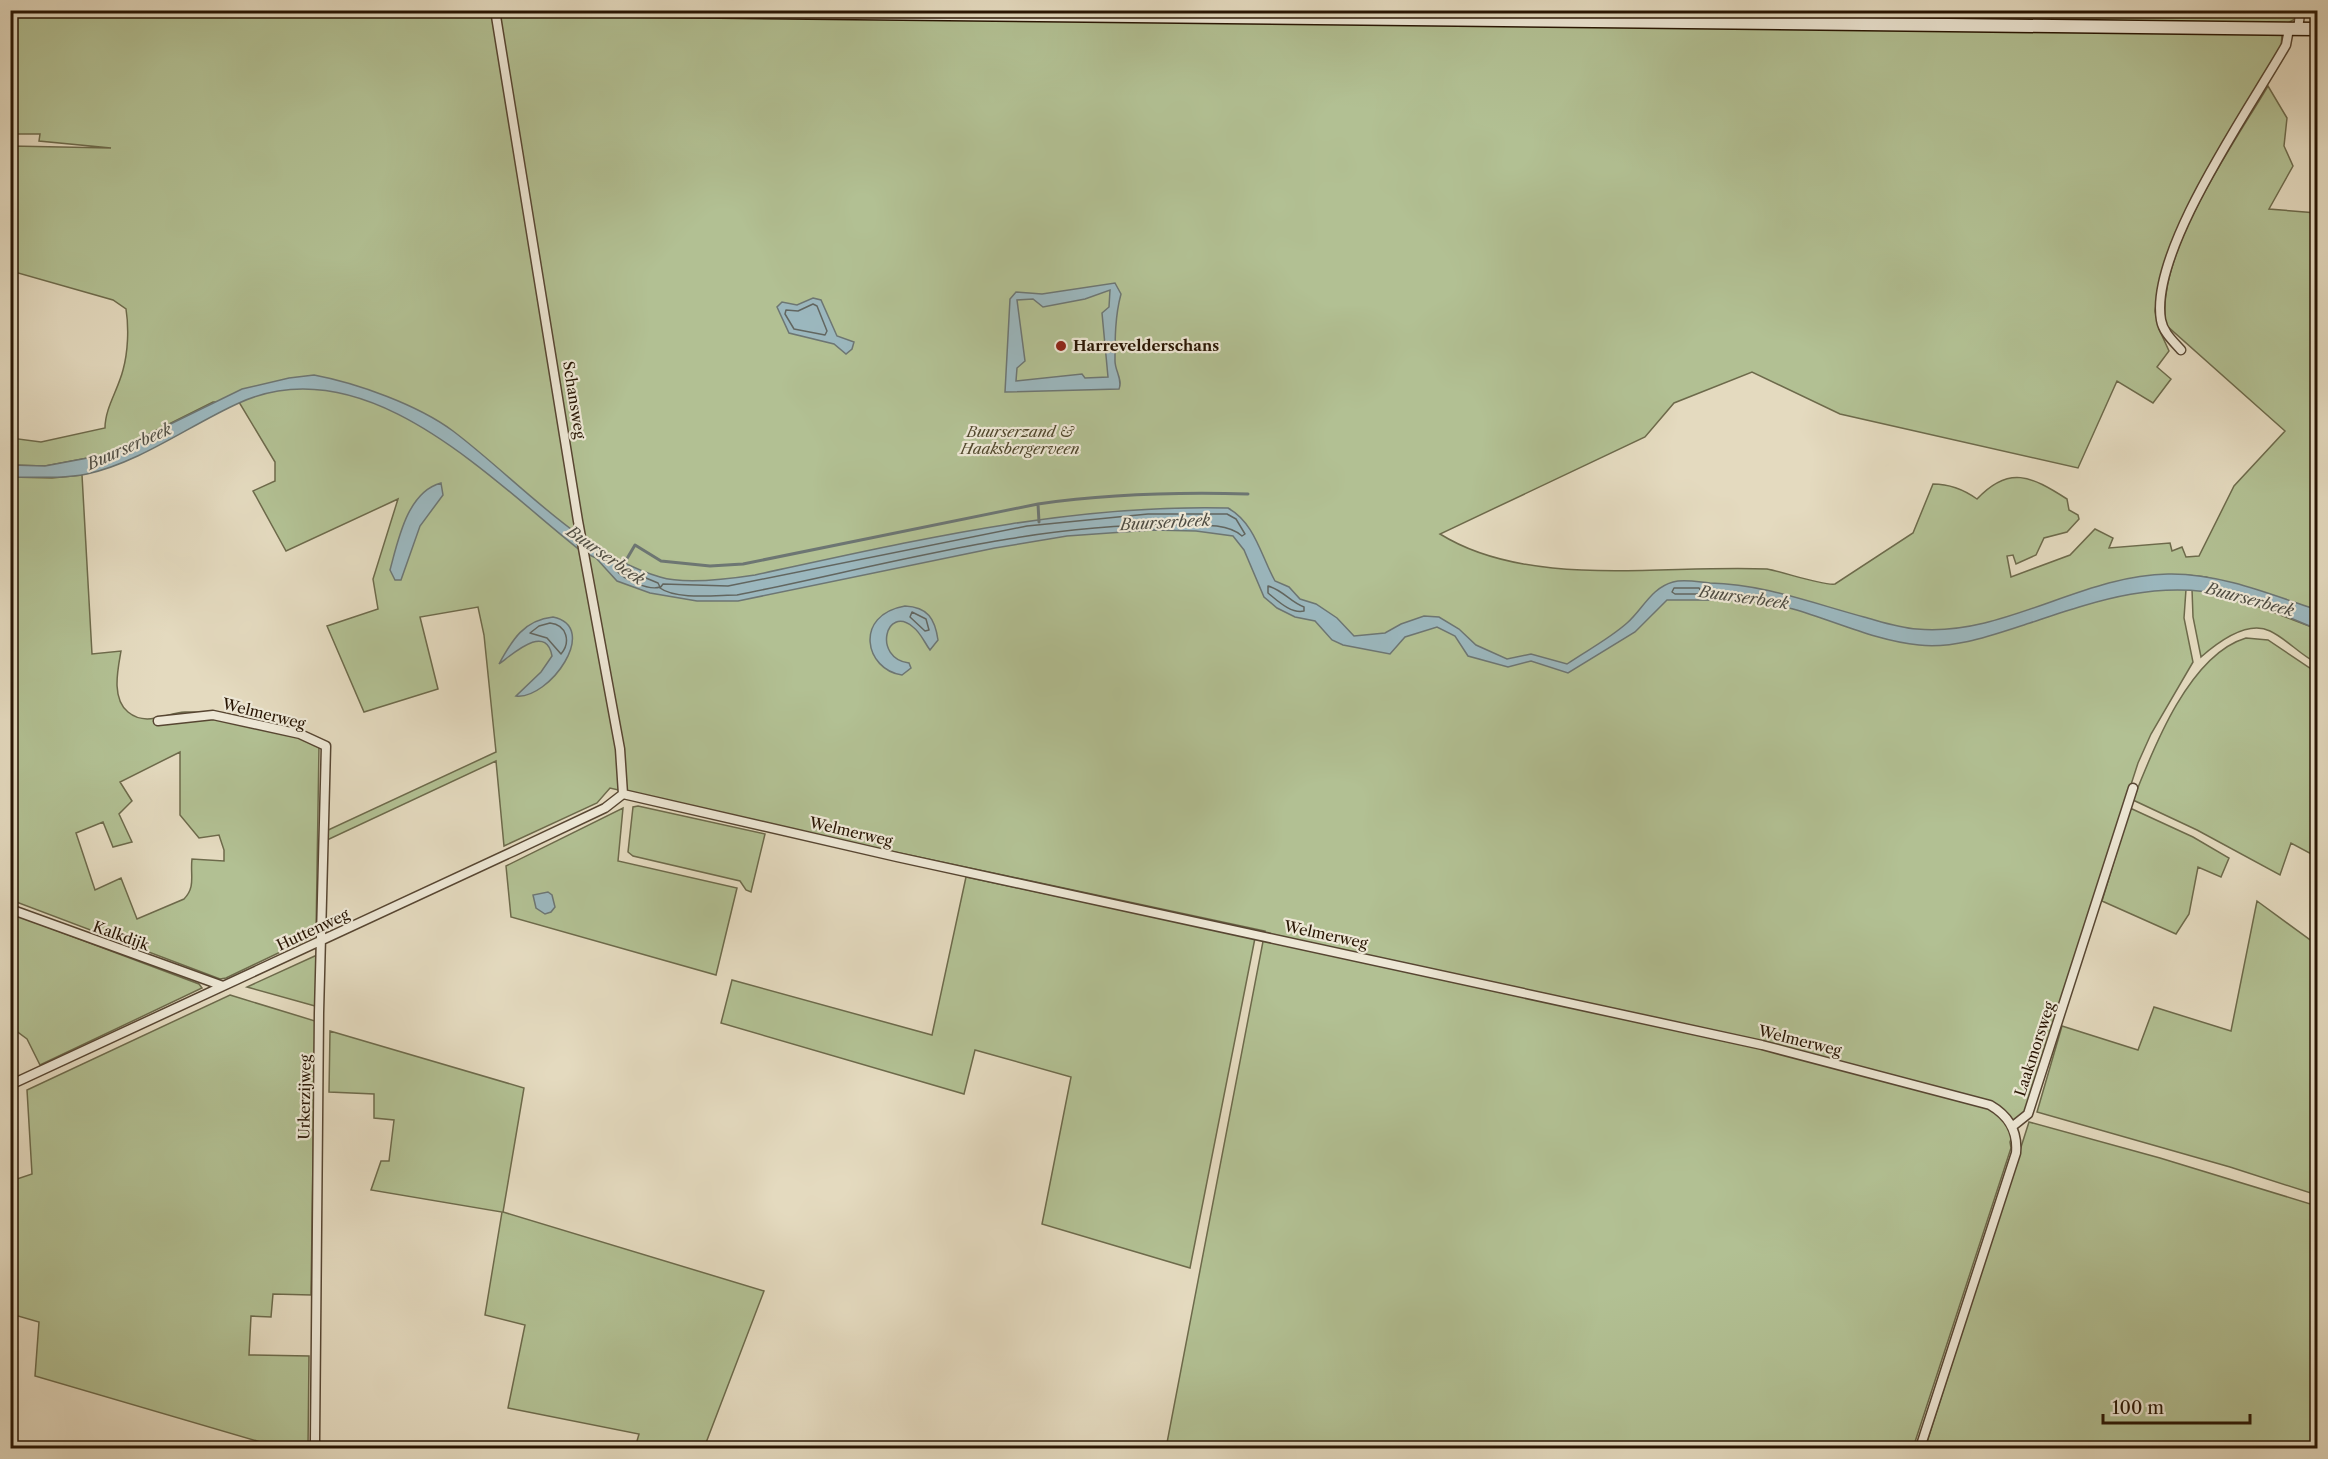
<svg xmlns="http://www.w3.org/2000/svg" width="2328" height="1459" font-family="'Libre Caslon Text',serif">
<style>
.green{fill:#b2c093;stroke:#6d6a4b;stroke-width:1.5;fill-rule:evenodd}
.water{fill:#9bb7be;stroke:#6d7673;stroke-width:1.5;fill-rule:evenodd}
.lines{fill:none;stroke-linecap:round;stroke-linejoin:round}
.shore{stroke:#626660;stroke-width:1.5}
.stream{stroke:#6d7673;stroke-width:3}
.minor-casing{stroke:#574632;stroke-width:11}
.secondary-casing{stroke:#281503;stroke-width:15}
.minor{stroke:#ede7d5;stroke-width:8}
.secondary{stroke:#ede7d5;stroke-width:12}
.poi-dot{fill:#8f2418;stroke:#ede7d5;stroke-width:2}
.labels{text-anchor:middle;stroke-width:4.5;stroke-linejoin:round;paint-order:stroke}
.poi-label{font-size:15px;font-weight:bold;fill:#281503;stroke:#ede7d5;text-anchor:start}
.street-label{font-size:15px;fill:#281503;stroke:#ede7d5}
.park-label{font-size:15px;font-style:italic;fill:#51482e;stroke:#ede7d5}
.water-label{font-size:16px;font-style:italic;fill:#504e44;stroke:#ede7d5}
</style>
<rect width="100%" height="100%" fill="#e4dabf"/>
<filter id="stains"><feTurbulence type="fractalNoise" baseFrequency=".00333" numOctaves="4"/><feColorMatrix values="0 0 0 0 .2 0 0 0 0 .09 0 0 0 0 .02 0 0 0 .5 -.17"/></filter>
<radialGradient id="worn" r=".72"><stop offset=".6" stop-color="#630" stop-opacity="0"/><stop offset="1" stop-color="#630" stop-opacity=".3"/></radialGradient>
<path class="green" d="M343,10h1600l-1,20 340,4 -1,15 -99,170 -11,25 -8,23 -8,44 4,18 10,22 -12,16 14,12 -18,24 -36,-22 -39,87 -238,-54 -88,-42 -78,31 -29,34 -205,97c90,56 225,30 327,35 17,3 56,17 68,15l78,-51 20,-49c17,0 30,5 44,15 32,-34 54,-23 90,0l2,11 9,5 1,4 -12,13 -23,6 -8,17 -20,9 -3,-9 -6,1 4,21 59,-22 25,-26 18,9 -4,10 61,-5 2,8 10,-4 4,10 13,-1 35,-70 51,-55 -119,-106c-12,-69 67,-180 102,-239l19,32 -3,28 9,20 -24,43 48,4v397l-111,-33 -19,-2 -3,43 9,44 -42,72 -13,29 -113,348 -3,5h-3l-9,26 1,6 -98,300h-747l99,-517 -464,-99 -191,-44 -13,15 -93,43 -8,-85 -171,80 1,-10 170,-79 -12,-117 -6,-28 -58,10 18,72 -74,23 -37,-86 51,-17 -5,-30 25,-80 -112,52 -33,-60 22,-10v-19l-36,-60h-26l-104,52 -64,12 -34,-1v-27l30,4 64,-14c0,-20 13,-38 18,-58 5,-18 6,-42 3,-61l-13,-9 -102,-29v-125l100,2 -72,-7 1,-7h-29v-123l331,3z
M1945,11l164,4h185l1,4 -7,4 -343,-2z
M82,475l10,179 29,-3c-3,18 -10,47 7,61 18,15 38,1 57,0 43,-1 86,15 127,24l7,10 -3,189 -90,43 -6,1 -209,-79 -1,-423 42,1zM180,752v63l19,23 20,-3 5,15v11l-32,-2c-2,16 4,28 -8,40l-47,20 -16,-41 -26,12 -19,-57 27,-11 10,25 19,-5 -13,-28 13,-13 -12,-19z
M2192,589l38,7 87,33v34c-17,-8 -30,-24 -47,-32 -23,-11 -53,12 -69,26l-8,-40z
M2246,638l22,2 49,33v184l-26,-14 -11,32 -83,-45 -64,-30c20,-51 56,-145 113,-162z
M638,806l127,28 -14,58 -5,-2 -6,-9 -107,-25 -5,-4 5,-45z
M623,808l-5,53 119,27 -21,87 -205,-58 -5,-51z
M2130,808l63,29 36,21 -8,19 -23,-10 -9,47 -13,20 -74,-33z
M966,877l289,61 -65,330 -148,-44 29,-147 -96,-27 -11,44 -243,-71 11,-43 200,55z
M2257,901l60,44v250l-87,-28 -193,-55 25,-86 76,24 16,-43 77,24z
M10,913l189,71 3,4 -162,77 -13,-26 -16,-12v-16l4,-11 -4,-3z
M317,955l-2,51 -68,-19z
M230,995l85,26 -4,274 -38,-1 -2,23 -20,-1 -2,39 60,1 -1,92h-27l-246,-72 4,-54 -28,-8v-133l21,-7 -5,-84z
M330,1031l194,57 -21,124 261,79 -60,157h-69l4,-14 -131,-26 17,-83 -40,-10 17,-103 -131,-22 10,-29h8l5,-41 -20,-2v-24l-45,-2z
M2029,1122l131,36 157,48v34l-5,14 6,5 -1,189h-392z"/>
<path class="water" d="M1115,283l6,11c-6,22 -6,45 -6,67 0,10 8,19 4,28l-114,3 5,-93 6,-7 26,2zM1110,290l-1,17 -7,6 6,64 -23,1 -3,-4 -66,7 1,-13 8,-7 -8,-61 16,-1 10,8 42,-8z
M813,298l8,2 16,36 17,6 -2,7 -6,5 -12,-10 -45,-11 -12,-26 5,-5 15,3z
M314,375c43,8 104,30 139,56 65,49 127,122 207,146 26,8 69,2 95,-2 158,-34 311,-71 473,-67 27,15 33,48 47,73l14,6 11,12 16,5 21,14 17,18 31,-3 16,-9 23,-8 15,1 20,12 17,16 31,14 24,-5 36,10c19,-13 42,-25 60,-41 16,-14 24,-35 46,-41 11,-3 25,0 37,1 53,1 102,20 154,34 18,5 35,11 53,12 86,8 165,-54 251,-55 51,-1 102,20 149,36v19c-28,-11 -58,-26 -88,-33 -71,-17 -133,5 -199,27 -35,11 -73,26 -111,22 -43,-4 -84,-24 -126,-36 -41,-11 -83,-9 -126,-9l-32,32 -67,41 -37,-12 -23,6 -40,-11 -13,-20 -18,-9 -32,10 -15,17 -47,-9 -11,-5 -17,-19 -20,-4 -18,-9 -13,-11 -20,-47 -11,-14 -37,-5 -44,-1 -85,6 -72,12 -257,53h-41l-47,-8 -33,-12 -21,-23 -15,-7c-90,-71 -215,-206 -342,-148 -49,22 -98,59 -152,71 -25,5 -51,3 -76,3v-12l34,1 64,-12 133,-65 47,-11z
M441,483l2,12 -23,31 -19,54h-6l-5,-10c8,-29 17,-78 51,-87z
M905,606c23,1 30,13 33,34l-8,10c-6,-8 -9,-17 -17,-23 -27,-23 -41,31 -4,36l2,5 -9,7c-37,-5 -49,-60 3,-69z
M553,617c48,10 -4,83 -37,79l25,-24 11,-16c-6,-33 -39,-2 -53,8 13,-24 25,-44 54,-47z
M548,892l4,3 3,12 -4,5 -6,2 -9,-6 -3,-13z"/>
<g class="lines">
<path class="shore" d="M813,304l4,2 10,25 -2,4 -31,-6 -9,-15 1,-4 12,1z
M1148,514h79l9,5 9,15 -3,2c-14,-13 -43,-11 -61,-11 -150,-3 -298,41 -444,70 -20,0 -61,5 -77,-7l3,-4 65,2 299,-60z
M617,566l41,17 2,4c-11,4 -37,-8 -44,-17z
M1268,586c15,4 22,16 36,21v4c-13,3 -26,-10 -36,-18z
M1674,588h25l2,3 -2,3h-24l-3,-2z
M912,612l14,7 3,11 -4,1 -15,-14z
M550,623c17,2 21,19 11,31l-14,-16 -17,-5 9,-7z"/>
<path class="stream" d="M1039,522l-1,-18c69,-10 139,-12 210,-10
M625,562l10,-17 26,16 49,5 33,-2 295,-60"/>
<defs>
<path id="minor" d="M495,10l83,511 42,228 3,45
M2298,29l2,-15
M2181,350c-8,-9 -18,-18 -20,-30 -12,-69 90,-213 125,-275l3,-16
M158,721l55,-6 87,19 26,12 -7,267 -4,428 2,7
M623,794l274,63 865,188 228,60c19,11 28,26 26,48l-96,295
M10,909l213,77
M10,1085l504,-234 91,-43 18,-14
M2013,1126l15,-12 105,-326"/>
<path id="secondary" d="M587,10l1731,19"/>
</defs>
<use href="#minor" class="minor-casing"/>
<use href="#secondary" class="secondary-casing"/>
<use href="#minor" class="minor"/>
<use href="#secondary" class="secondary"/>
</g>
<circle class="poi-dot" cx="1061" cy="346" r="6"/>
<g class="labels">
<g class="poi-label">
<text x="1073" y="351">Harrevelderschans</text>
</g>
<g class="street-label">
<text transform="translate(574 400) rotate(81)" y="5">Schansweg</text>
<text transform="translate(264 714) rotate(14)" y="5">Welmerweg</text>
<text transform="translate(851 832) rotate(13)" y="5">Welmerweg</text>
<text transform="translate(313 930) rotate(-25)" y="5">Huttenweg</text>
<text transform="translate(1326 935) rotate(12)" y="5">Welmerweg</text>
<text transform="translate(121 936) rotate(20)" y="5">Kalkdijk</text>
<text transform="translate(1800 1041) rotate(14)" y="5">Welmerweg</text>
<text transform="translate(2035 1049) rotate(-72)" y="5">Laakmorsweg</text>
<text transform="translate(305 1097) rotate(-89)" y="5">Urkerzijweg</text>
</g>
<g class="park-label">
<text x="1020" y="437">Buurserzand &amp;<tspan x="1020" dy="17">Haaksbergerveen</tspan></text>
</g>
<g class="water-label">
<text transform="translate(129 446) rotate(-24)" y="6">Buurserbeek</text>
<text transform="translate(1165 522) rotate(-3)" y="6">Buurserbeek</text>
<text transform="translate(606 555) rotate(35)" y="6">Buurserbeek</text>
<text transform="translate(1744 597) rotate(8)" y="6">Buurserbeek</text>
<text transform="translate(2250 599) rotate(15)" y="6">Buurserbeek</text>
</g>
</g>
<rect width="2328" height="1459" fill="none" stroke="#e4dabf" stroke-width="36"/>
<rect x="12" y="12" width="2304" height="1435" fill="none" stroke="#281503" stroke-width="3"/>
<rect x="18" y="18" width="2292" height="1423" fill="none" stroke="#281503" stroke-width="1.5"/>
<path d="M2103 1414v9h147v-9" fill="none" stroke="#281503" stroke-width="3"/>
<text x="2112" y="1414" font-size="18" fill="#281503" stroke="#ede7d5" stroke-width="4.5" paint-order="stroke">100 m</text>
<rect width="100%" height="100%" filter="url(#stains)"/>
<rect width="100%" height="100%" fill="url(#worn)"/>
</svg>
